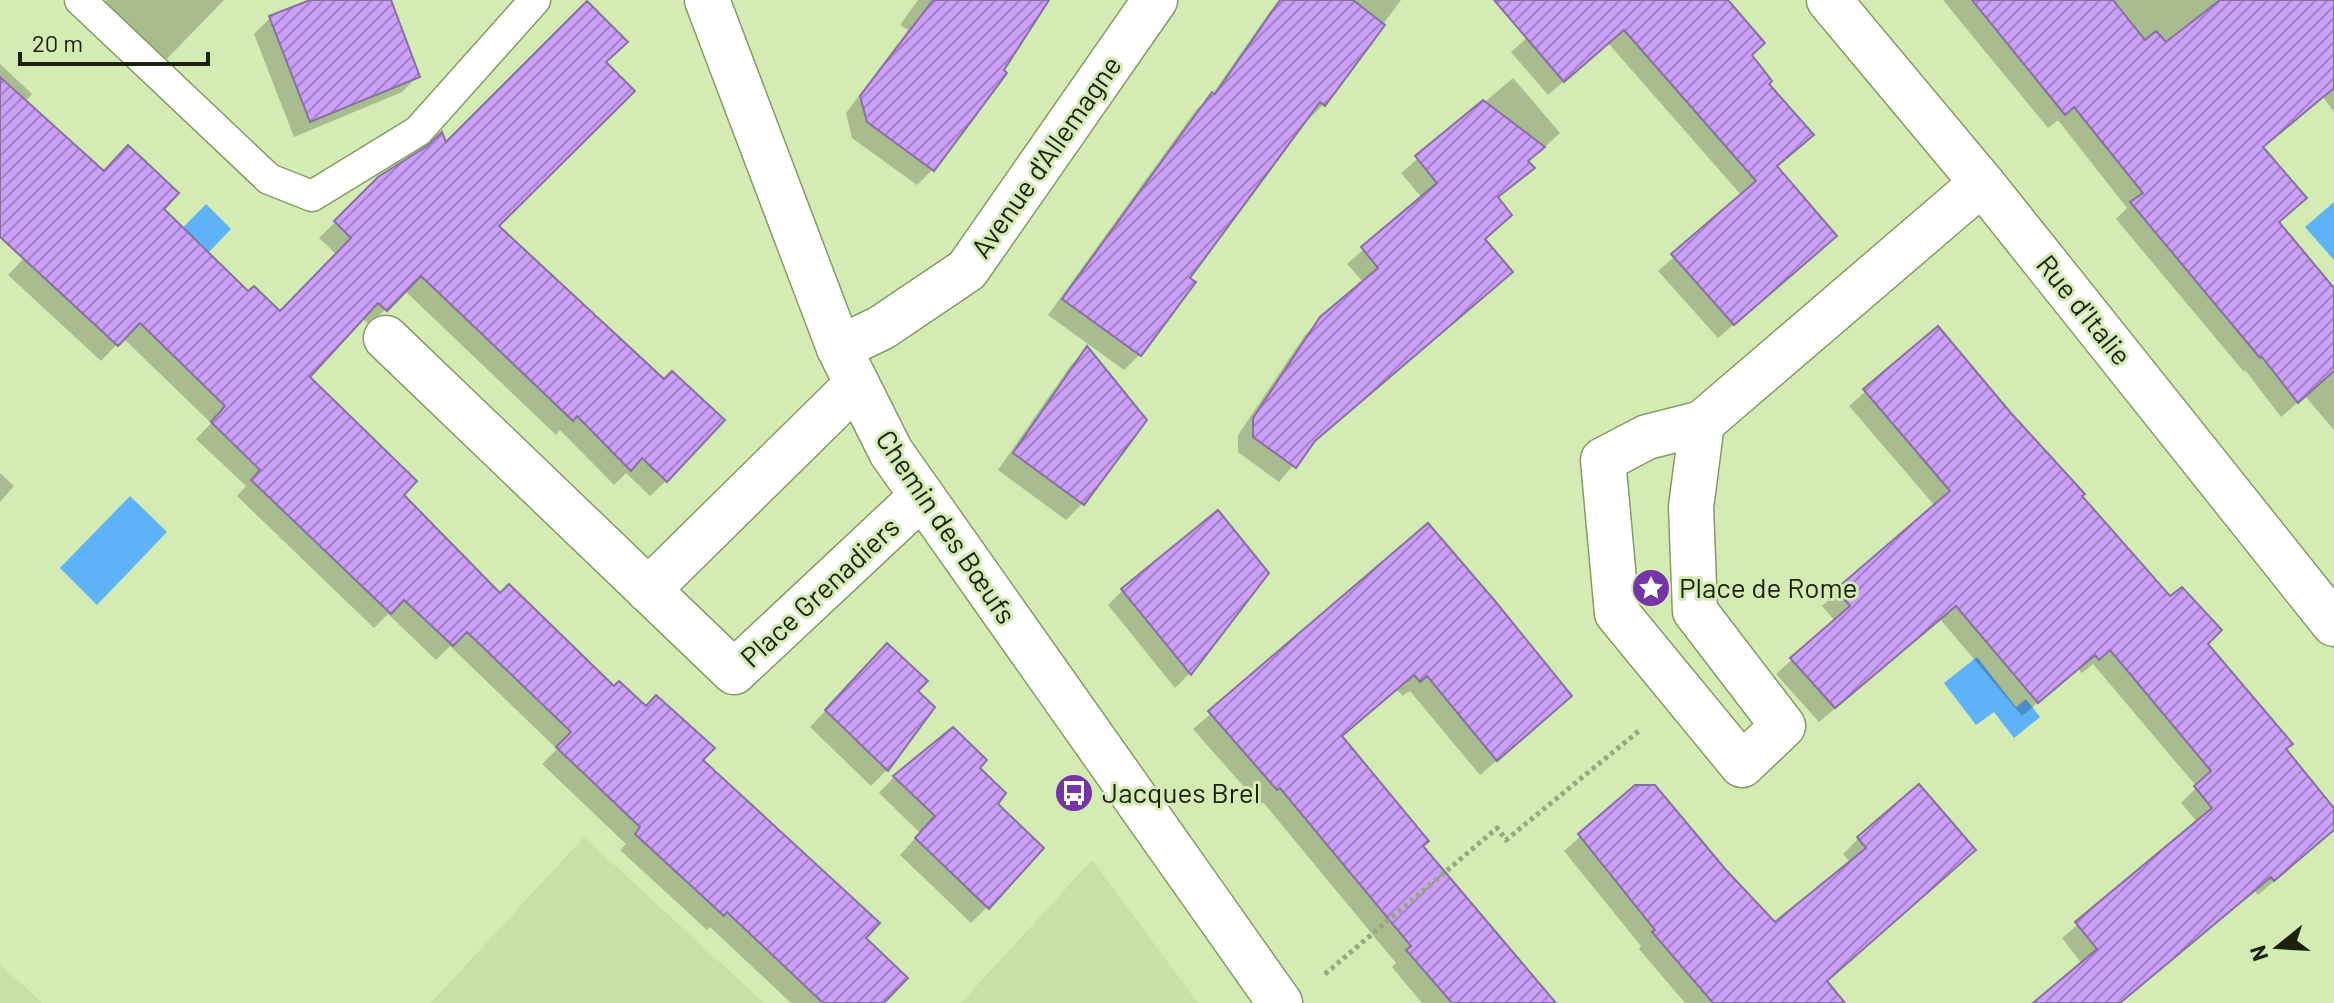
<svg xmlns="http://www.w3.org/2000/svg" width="2334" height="1003" font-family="Barlow,sans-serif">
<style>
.built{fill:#c7e0a3}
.water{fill:#5eb2f8}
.shadow{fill:#0003}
.building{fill:url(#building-hatch);stroke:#8871a1;stroke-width:2}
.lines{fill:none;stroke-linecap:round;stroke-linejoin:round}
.service-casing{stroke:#869b67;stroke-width:33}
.minor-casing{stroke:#869b67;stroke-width:47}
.tertiary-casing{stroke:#869b67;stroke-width:47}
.path{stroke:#96a87c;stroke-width:5;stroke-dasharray:4 4;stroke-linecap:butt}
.service{stroke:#fff;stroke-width:30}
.minor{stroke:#fff;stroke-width:44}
.tertiary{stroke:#fff;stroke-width:44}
.labels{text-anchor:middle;stroke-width:6;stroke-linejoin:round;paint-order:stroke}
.street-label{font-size:28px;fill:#1a220d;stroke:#d4ebb4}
.poi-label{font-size:28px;fill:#1a220d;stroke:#d4ebb4;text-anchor:start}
</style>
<defs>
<pattern id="building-hatch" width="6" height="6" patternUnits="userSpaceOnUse" patternTransform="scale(2)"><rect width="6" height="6" fill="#cba0f8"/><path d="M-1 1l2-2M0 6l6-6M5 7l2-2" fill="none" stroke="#a482c7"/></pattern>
</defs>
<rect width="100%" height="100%" fill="#d4ebb4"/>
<path class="built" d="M584,837l180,166h-333z
M1092,860l106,143h-237z
M0,964l42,39h-42z"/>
<path class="water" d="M2334,202v58l-29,-33z
M206,204l25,25 -49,51 -26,-25z
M130,496l37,36 -70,73 -37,-37z
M1977,657l39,50 10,-8 14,18 -26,21 -20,-26 -18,13 -32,-42z"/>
<path class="shadow" d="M107,0h117l-68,70 -61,-58z
M316,0h72l30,76 -16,16 -108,45 -40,-103 16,-16z
M918,0h129l-114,169 -16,16 -65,-47 -6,-25 62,-83 -8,-5z
M1281,0h120l-78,105 -15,15 -3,-1 -117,159 -49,77 -15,15 -76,-55 148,-205 15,-14 60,-86z
M1569,0h156l25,56 16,28 10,83 43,84 -101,87 -60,-67 84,-75 -134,-153 -60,52 -37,-43z
M1943,0h391v112l-11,-15 -61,52 44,51 -28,24 56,67v139l-29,-34 -24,21 -36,-47 -1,2 -128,-153 11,-11 -69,-88 -10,8z
M604,63l-108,163 170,255 -16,15 -24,-23 -12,12 -54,-55 -4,5 -152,-145 -34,35 -8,-7 -55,60 94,117 99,101 201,165 162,177 18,65h-90l-81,-76 -3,3 -87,-80 6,-6 -84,-80 15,-15 -107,-103 -14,14 -48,-46 -14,14 -137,-132 9,-10 -50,-47 15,-16 -88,-85 -22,23 -93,-86 23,-24 -31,-28v-159l32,30 -7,8 79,71 57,36 87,85 32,19 57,-58 -18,-17 60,-59 48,-30 18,-3z
M1513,78l47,55 -33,30 5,5 -35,31 -14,41 -204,242 -41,-30v-17l67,-100 59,-52 -17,-19 75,-66 -21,-25z
M1937,329l269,315 78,106 50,61v18l-7,7 -69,59 -3,-4 -135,112h-84l46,-39 -20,-26 136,-115 -17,-20 16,-16 -104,-123 -11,9 -4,-4 -56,47 -82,-97 -121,103 -43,-48 59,-53 -13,-15 113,-100 -86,-100z
M1087,349l-4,154 -17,17 -68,-50 73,-105z
M0,473l14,13 -14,16z
M1427,526l126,186 -73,63 -70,-84 -7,5 -6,-6 -57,47 81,109 134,157h-133l-30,-36 4,-4 -133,-161 -3,3 -67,-76z
M1267,573l-78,101 -14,14 -67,-83 15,-15z
M871,662l44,30 18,16 -46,62 -16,16 -61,-59z
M978,768l18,36 -9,103 -16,16 -71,-68 20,-22 -41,-40 15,-16z
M1636,787l89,85 50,53 76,-62 -8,-9 15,-15 116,11 -149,132 18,21h-158l-46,-54 2,-3 -77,-95z"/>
<path class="building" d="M310,0h81l29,77 -110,45 -41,-106z
M933,0h116l-45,70 3,3 -73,98 -67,-49 -7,-26z
M1280,0h73l32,25 -60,81 -5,-4 -130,176 6,4 -55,74 -79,-57 150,-207 3,2z
M1494,0h234l37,43 -13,12 20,26 -3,3 45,51 -37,31 60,70 -103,89 -63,-71 85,-73 -132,-151 -60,52z
M1972,0h141l32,40 11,-9 10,11 54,-42h114v88l-71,59 44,51 -28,24 55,66v83l-36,32 -36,-46 -2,1 -130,-156 13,-9 -69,-86 -9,8z
M587,1l41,41 -22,20 29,29 -136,135 165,153 8,-8 53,49 -58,62 -25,-24 -11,13 -54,-55 -4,5 -152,-145 -34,35 -9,-8 -68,74 107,104 -13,14 96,98 9,-9 105,102 5,-5 27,25 10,-11 59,53 -12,12 177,163 -14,15 42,40 -24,25h-61l-96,-91 -3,4 -89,-82 5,-7 -84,-80 15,-15 -104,-100 -14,14 -49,-46 -13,14 -140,-134 9,-10 -49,-48 14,-16 -85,-83 -22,23 -118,-109v-160l104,94 24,-26 51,48 -15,16 84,82 6,-5 26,25 71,-73 -17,-17 44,-44 49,-31 15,-14 4,10z
M1483,100l62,47 -17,14 7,7 -37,29 14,18 -27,24 28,33 -198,169 -19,27 -43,-31v-19l67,-101 58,-49 -17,-21 76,-64 -22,-27z
M1938,326l72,86 75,82 -3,2 88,100 12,-9 40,43 -14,14 85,100 -7,5 48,59v22l-60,51 -3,-4 -151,126h-87l64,-54 -22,-27 137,-114 -18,-22 17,-15 -101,-121 -11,10 -4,-5 -57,48 -82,-97 -121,102 -45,-50 60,-52 -14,-17 114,-98 -87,-102z
M1087,346l60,74 -63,85 -71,-52z
M1218,510l51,63 -78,102 -70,-86z
M1428,523l67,78 77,95 -75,65 -70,-85 -7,6 -6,-7 -72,61 87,105 -6,5 133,157h-104l-46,-53 5,-4 -131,-158 -3,2 -69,-79z
M887,643l41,38 -10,10 17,16 -47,64 -63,-61z
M953,727l34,33 -7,8 26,25 -8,11 46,44 -55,61 -74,-71 20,-22 -42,-40z
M1919,784l57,66 -149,131 18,22h-132l-61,-71 3,-2 -77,-96 57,-49h20l71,85 49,52 91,-74 -9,-11z"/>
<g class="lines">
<defs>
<path id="service" d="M80,0l189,179 43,17 106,-65 117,-131"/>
<path id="minor" d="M1829,0l153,183 352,441
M386,338l348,334 188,-176
M839,348l42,-20 86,-58 188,-270
M1702,423l-11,84 4,104 88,115 -41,39 -125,-152 -14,-153 44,-23z
M1702,423l280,-240
M648,590l209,-206"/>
<path id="tertiary" d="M707,0l132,348 52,104 389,551"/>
</defs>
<use href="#service" class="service-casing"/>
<use href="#minor" class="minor-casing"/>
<use href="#tertiary" class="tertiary-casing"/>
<path class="path" d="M1325,974l172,-146 9,12 134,-110"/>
<use href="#service" class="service"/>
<use href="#minor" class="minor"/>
<use href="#tertiary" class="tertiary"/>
</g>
<defs>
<symbol id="sight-disc" viewBox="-11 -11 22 22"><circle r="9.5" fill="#7534a8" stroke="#d4ebb4"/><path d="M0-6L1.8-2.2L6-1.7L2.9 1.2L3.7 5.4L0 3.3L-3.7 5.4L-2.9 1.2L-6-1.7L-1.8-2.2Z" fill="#fff"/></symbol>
<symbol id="bus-disc" viewBox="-11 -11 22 22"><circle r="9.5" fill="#7534a8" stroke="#d4ebb4"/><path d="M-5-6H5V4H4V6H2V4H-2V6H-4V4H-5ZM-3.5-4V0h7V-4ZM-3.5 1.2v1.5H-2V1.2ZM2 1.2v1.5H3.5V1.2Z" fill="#fff"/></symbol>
</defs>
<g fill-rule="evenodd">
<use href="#sight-disc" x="1629" y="566" width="44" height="44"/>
<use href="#bus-disc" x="1052" y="771" width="44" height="44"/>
</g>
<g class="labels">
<g class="street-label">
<text transform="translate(1046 157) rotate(-55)" y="10">Avenue d'Allemagne</text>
<text transform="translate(2084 310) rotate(51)" y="10">Rue d'Italie</text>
<text transform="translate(946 527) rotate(56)" y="10">Chemin des Bœufs</text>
<text transform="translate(820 592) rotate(-43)" y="10">Place Grenadiers</text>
</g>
<g class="poi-label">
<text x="1679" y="598">Place de Rome</text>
<text x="1102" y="803">Jacques Brel</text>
</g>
</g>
<g transform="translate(2278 947) rotate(252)" stroke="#d4ebb4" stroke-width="6" paint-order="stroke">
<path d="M0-6L14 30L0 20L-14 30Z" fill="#1a220d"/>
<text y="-12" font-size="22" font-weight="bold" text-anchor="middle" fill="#1a220d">N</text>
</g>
<path d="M20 52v12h188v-12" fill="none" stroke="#1a220d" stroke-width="4"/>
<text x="32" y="52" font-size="24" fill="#1a220d" stroke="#d4ebb4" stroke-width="6" paint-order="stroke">20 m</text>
</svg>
